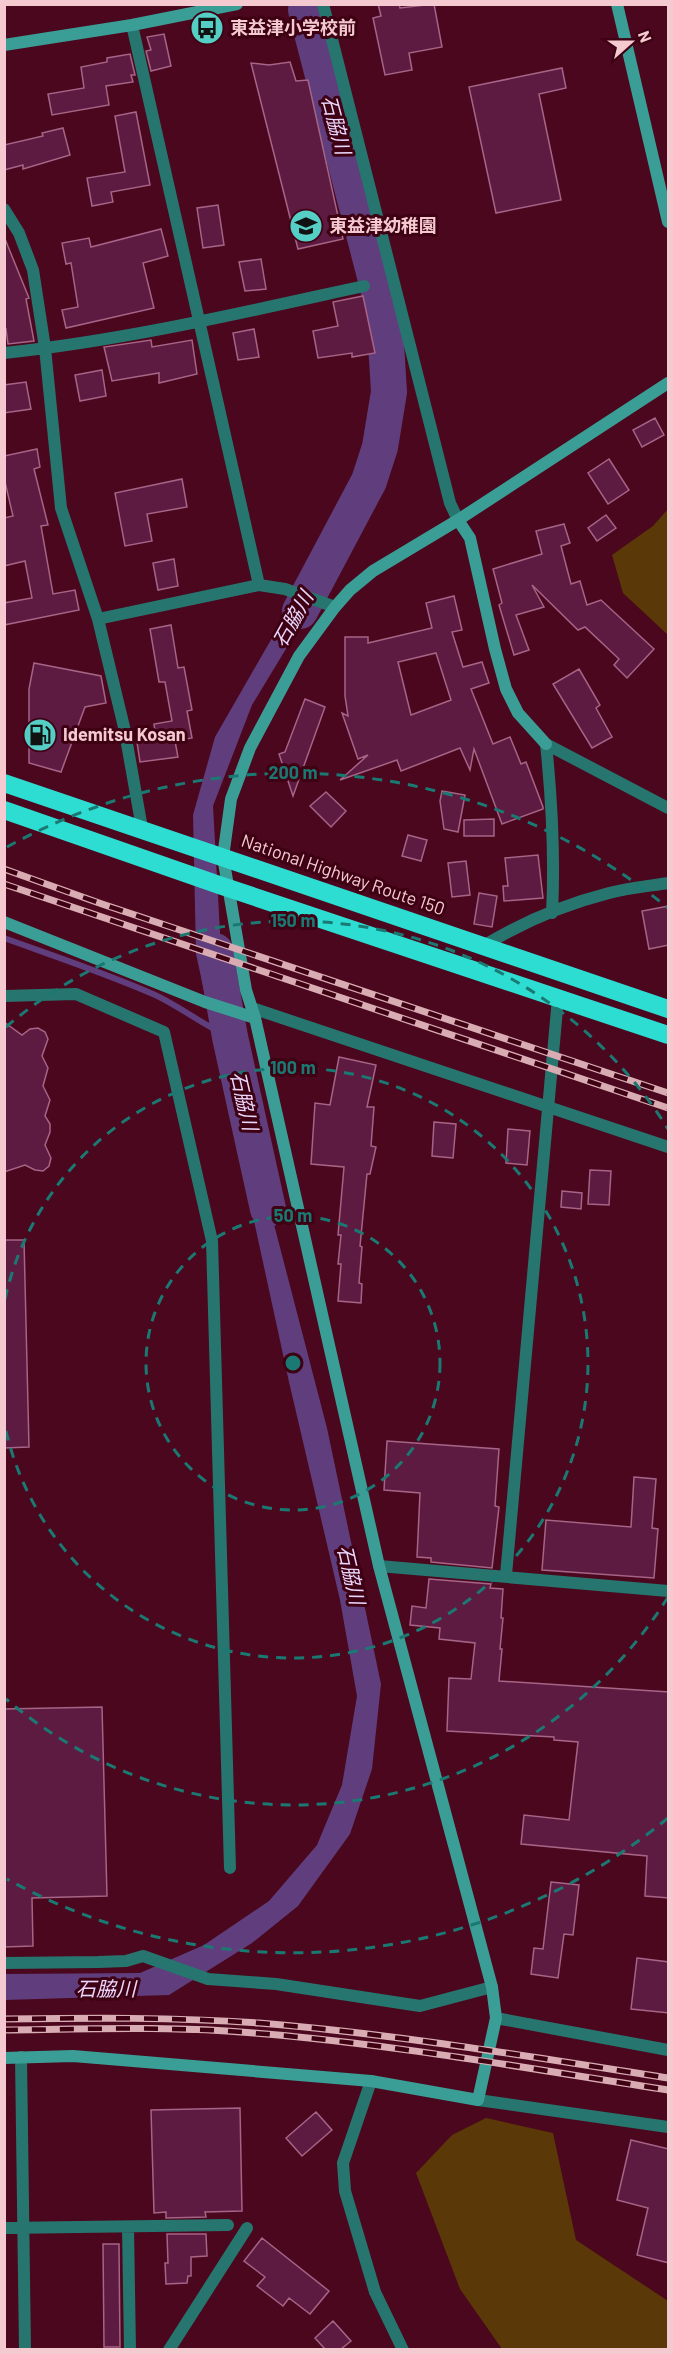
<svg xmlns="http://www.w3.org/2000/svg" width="673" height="2354" font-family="Barlow,'Noto Sans JP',sans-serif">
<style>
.green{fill:#5b3808}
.water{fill:#603d7c}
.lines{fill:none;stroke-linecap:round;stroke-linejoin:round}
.stream{stroke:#603d7c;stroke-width:6}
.river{stroke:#603d7c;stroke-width:36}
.building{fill:#5e1b42;stroke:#a66486;stroke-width:1.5;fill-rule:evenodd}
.lane{stroke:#27756f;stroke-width:12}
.street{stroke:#27756f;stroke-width:12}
.secondary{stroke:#3b9e96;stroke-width:12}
.highway{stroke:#2dddd2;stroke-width:18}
.rail-casing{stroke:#d9abb3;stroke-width:7}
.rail{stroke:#3e0013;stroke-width:4.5;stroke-dasharray:14;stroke-linecap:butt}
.ring{fill:none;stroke:#1a7a73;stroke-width:3;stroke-dasharray:10 8}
.labels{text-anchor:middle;stroke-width:6;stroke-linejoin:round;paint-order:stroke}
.poi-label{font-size:18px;font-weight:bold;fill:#f4cad0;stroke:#3e0013;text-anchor:start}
.street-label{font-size:18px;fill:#f4cad0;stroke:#3e0013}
.water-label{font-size:20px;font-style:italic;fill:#ead6fc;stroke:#3e0013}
.centre{fill:#1a7a73;stroke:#3e0013;stroke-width:3}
.ring-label{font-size:18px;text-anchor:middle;font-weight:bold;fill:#1a7a73;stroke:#3e0013;stroke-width:6;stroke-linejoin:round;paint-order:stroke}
</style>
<rect width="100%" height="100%" fill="#4a071d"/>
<path class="green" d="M668,509v126l-45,-42 -11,-38 41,-29z
M486,2118l67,15 23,107 92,61v48h-166l-42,-60 -44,-116 36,-38z"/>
<path class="water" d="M332,567l-2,9 -78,129 -39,101 13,234 101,388 54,256 -9,85 -22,65 -52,72 -46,37 -83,52 -164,5 -1,-26 136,-1 64,-28 65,-44 48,-56 25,-60 15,-89 -17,-96 -51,-218 -93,-428 -3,-139 22,-78 95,-165z"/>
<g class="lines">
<path class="stream" d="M4,938c50,18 101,35 149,56 27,12 49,31 77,43"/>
<path class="river" d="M300,611l69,-130 11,-34 9,-55 -5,-81 -78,-301
M215,951l15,86 38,172"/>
</g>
<path class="building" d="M378,4h21l1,4 34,-4 8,43 -33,6 3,17 -27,5 -12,-57 8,-2z
M164,34l7,32 -20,5 -5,-20 5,-1 -4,-13z
M130,54l5,21h-4l2,7 -27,4 3,19 -57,10 -4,-21 36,-6 -3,-21 26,-5v-4z
M290,62l6,19 12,-1 35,159 -45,10 -47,-186 18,2z
M562,68l4,20 -27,6 22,106 -65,13 -27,-126z
M136,112l14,73 -39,7 2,10 -21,4 -5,-28 38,-6 -10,-56z
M63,128l7,27 -47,14v-4l-19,5v-25l39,-9 -1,-3z
M218,205l6,40 -21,3 -6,-40z
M161,229l7,27 -25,7 11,45 -88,20 -4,-18 16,-3 -7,-44 -5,1 -4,-21 27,-5 2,9z
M5,239l24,59 -3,1 8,42 -26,3 -2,-15 -2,1z
M261,259l5,30 -21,2 -6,-29z
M363,296l12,57 -23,4v-4l-34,5 -5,-27 25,-5 -5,-24z
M254,329l5,28 -21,3 -5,-27z
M151,340l1,7 40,-7 5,34 -38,9v-10l-47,8 -8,-34z
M102,370l4,26 -26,5 -5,-26z
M26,382l5,27 -27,4v-28z
M655,418l9,17 -22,12 -9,-17z
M37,449l3,18 -6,2 14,56 -7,1 12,68 22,-4 4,20 -75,15v-22l28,-5 -7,-37 -21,5v-48l9,-2 -8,-34 -1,-26z
M609,459l20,31 -21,14 -20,-31z
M182,479l5,28 -40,7 5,27 -27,5 -10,-53z
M606,515l10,13 -19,13 -9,-13z
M564,524l6,19 -9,3 10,38 9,-3 7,24 14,-5 53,49 -27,29 -13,-13 5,-6 -34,-32 -7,3 -46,-45 12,22 -28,8 13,35 -15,5 -15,-50 3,-2 -9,-34 49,-15 -6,-23z
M174,559l4,27 -20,4 -5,-27z
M454,596l8,34 -10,2 11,35 19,-5 7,21 -18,6 22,55 17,-7 11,27 5,-2 17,45v2l-41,15 -28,-75 -4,21 -10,-22 -59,23 -4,-11 -57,20 28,-25 -10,4 -16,-46 6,3 -3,-20v-59h23v6l64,-15 -6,-25zM436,653l15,47 -40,15 -13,-53z
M171,625l7,43 6,-1 8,43 -5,1 5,27 -17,3 3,16 -38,5 -3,-20 19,-3 -2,-15 18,-3 -7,-39h-6l-9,-53z
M34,663l67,13 5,27 -21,4 -24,65 -32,-9v-74z
M579,669l21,36 -4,3 16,29 -20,11 -39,-64z
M305,699l20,8 -32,89 -14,-42 6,-2z
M442,791l23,4 -7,37 -14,-3 -4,-28z
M326,792l20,19 -15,16 -21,-21z
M494,819v17h-30v-16z
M408,835l19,5 -6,21 -19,-5z
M538,855l5,43 -39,3 -1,-15h5l-3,-28z
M466,861l4,34 -18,2 -4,-34z
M479,893l18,3 -5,31 -18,-3z
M669,906v39l-20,4 -7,-38z
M4,1022l18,13 8,-6 8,-1 7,4 3,7 -6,17 6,12 -5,18 7,14 -5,16 5,8v8l-5,13 6,13 -2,8 -6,5 -8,-1 -10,-5 -21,7z
M339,1057l37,8 -9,42h7l-3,39 5,1 -6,27h-3l-7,72 2,1 -3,36 3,1 -1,19 -23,-2 3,-37h-3l3,-29h-3l6,-68 -33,-3 4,-61 15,2z
M434,1122l22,2 -3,34 -21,-2z
M508,1129l22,2 -3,34 -21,-2z
M590,1170l21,1 -2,34 -21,-1z
M562,1191l20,2 -1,16 -20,-2z
M4,1240h20l5,207 -25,1z
M387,1441l112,8 -4,57 4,1 -7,61 -61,-6v-4l-14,-1 3,-64 -36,-3z
M634,1477l22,2 -4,49 6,1 -4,49 -112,-8 4,-50 85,7z
M429,1579l62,5 -1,4 13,1 -2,29h2l-3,31h2l-3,32 170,11v206l-24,-2 2,-40 -126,-12 3,-29 45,5 9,-78 -24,-2v-3l-107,-6 2,-53 22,1 4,-36 -36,-4 1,-11 -30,-3 2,-19 14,2z
M102,1707l5,189 -75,2 1,48 -29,1v-238z
M551,1882l28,3 -6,50 -9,-1 -6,44 -27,-4 3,-26 9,1z
M637,1958l32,4v51l-38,-4z
M240,2108l2,103 -37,1 1,5 -40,1v-6l-12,1 -3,-103z
M316,2112l16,18 -30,26 -16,-18z
M631,2140l38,9v114l-32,-8 11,-47 -31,-8z
M167,2234h39l1,22 -16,1v19h-3l-1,7 -21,1 -1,-21h3z
M262,2238l67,53 -19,23 -21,-16 -6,8 -26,-20 8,-9 -21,-16z
M103,2244h16l1,103h-16z
M333,2321l18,20 -10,8h-16l-10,-11z"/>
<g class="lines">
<path class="lane" d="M4,996l72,-2 88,38 48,209 18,627"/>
<path class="street" d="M323,4l127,499 8,17
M132,25l127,560
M4,209l15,24 14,37 12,78 16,160 37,111 26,108 18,101
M4,353c122,-13 241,-41 360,-67
M98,619l161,-34 26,4 50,18
M546,744c6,58 9,111 6,169
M546,744l122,64
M485,945c38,-23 81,-41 124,-52 19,-5 40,-7 59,-10
M252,1008l416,139
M379,1566l289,25
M506,1575l52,-577
M4,1963l94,-1 28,-1 17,-5 65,23 68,5 144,22 72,-19
M496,2018l172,32
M21,2057l4,293
M371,2081l-28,82 2,28 30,101 28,58
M478,2100l190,27
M128,2227l2,123
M4,2228l224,-3
M169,2350l78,-122"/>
<path class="secondary" d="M617,4l51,218
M4,45l128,-20 105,-21
M458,520l12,18 25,111 11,40 12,24 28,31
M4,922l201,80 50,16
M4,2058l69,-2 298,25 107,19 18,-82 -4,-31 -113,-421 -124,-548 -9,-28 -23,-133 8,-58 19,-51 49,-92 36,-49 15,-17 23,-19 85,-51 210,-137"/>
<path class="highway" d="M4,783l664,226
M4,810l218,76 446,149"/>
<defs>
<path id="rail" d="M4,869l98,35 566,189
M4,884l664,224
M4,2019c85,-1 170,-2 255,4 137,11 273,34 409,55
M4,2030c83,-1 168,-4 250,3 139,11 277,36 414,57"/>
</defs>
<use href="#rail" class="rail-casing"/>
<use href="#rail" class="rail"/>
</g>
<g class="ring">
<circle cx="293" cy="1363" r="147"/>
<path d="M5 1299A295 295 0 1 1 5 1427"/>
<path d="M668 1597A442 442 0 0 1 6 1699M6 1027A442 442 0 0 1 668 1129"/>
<path d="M668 1818A590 590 0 0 1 7 1879M7 847A590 590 0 0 1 668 908"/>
</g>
<defs>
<symbol id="bus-disc" viewBox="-11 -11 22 22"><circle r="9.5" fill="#55cec5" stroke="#3e0013"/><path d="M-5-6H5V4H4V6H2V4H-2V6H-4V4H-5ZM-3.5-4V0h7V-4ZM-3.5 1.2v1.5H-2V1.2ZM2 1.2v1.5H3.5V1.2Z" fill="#111"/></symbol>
<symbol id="school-disc" viewBox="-11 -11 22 22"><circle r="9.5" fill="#55cec5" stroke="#3e0013"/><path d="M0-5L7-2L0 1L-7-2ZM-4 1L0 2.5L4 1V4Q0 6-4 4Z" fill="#111"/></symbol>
<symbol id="fuel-disc" viewBox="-11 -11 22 22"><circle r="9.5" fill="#55cec5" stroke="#3e0013"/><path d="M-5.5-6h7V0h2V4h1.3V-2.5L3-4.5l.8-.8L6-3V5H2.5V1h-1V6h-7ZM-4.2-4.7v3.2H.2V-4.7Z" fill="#111"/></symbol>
</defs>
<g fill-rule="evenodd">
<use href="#bus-disc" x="188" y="9" width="38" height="38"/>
<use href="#school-disc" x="287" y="207" width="38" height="38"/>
<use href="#fuel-disc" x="21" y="716" width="38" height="38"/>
</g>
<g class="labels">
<g class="poi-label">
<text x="230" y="34">東益津小学校前</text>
<text x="329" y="232">東益津幼稚園</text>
<text x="63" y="741">Idemitsu Kosan</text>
</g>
<g class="street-label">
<text transform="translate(343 875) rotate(19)" y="6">National Highway Route 150</text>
</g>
<g class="water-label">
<text transform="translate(336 125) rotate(75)" y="7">石脇川</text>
<text transform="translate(293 619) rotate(-61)" y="7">石脇川</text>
<text transform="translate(244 1101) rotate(77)" y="7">石脇川</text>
<text transform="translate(351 1575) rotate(77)" y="7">石脇川</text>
<text x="106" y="1996">石脇川</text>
</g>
</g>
<circle cx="293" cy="1363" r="9" class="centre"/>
<g class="ring-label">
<text x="293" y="779">200 m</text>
<text x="293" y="927">150 m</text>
<text x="293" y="1074">100 m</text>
<text x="293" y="1222">50 m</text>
</g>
<rect width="673" height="2354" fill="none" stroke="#f4cad0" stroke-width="12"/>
<g transform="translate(631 42) rotate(69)" stroke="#3e0013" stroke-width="4.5" paint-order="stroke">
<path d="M0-4.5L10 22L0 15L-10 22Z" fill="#f4cad0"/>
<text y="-9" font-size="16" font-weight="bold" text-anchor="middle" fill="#f4cad0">N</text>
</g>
</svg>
